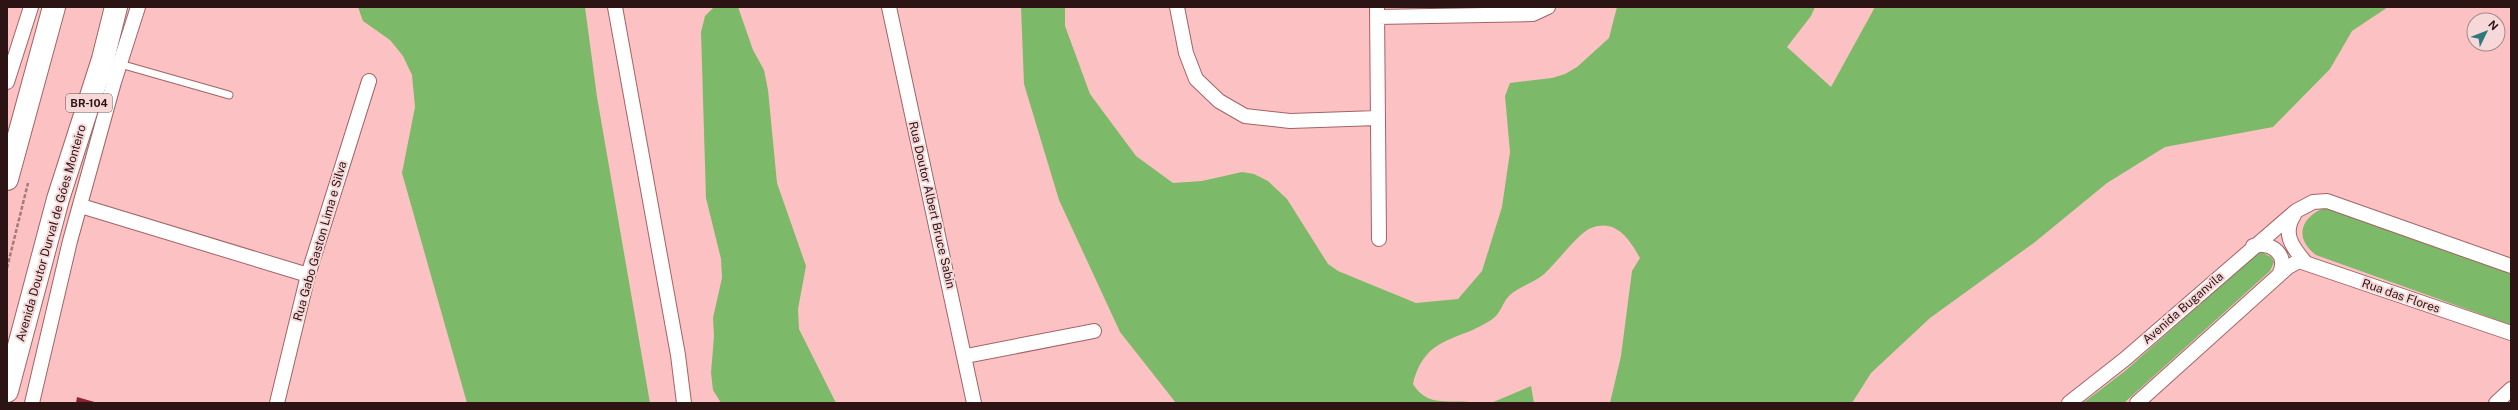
<svg xmlns="http://www.w3.org/2000/svg" width="2518" height="410" font-family="'Public Sans',sans-serif">
<style>
.green{fill:#7cb968}
.building{fill:#942232}
.lines{fill:none;stroke-linecap:round;stroke-linejoin:round}
.service-casing{stroke:#a36365;stroke-width:9}
.minor-casing{stroke:#a36365;stroke-width:16}
.trunk-casing{stroke:#a36365;stroke-width:24}
.path{stroke:#a67a7b;stroke-width:2.5;stroke-dasharray:4 2;stroke-linecap:butt}
.service{stroke:#fff;stroke-width:7}
.minor{stroke:#fff;stroke-width:14}
.trunk{stroke:#fff;stroke-width:22}
.labels{text-anchor:middle;stroke-width:4;stroke-linejoin:round;paint-order:stroke}
.shield{fill:#f6d8d8;stroke:#694e4f;stroke-width:1}
.shield-label{font-size:11px;font-weight:bold;fill:#2c1314}
.street-label{font-size:12px;fill:#2c1314;stroke:#f6d8d8}
</style>
<rect width="100%" height="100%" fill="#fcc2c3"/>
<path class="green" d="M358,7h227l12,90 53,306h-183l-65,-230 13,-66 -3,-32 -9,-19 -13,-16 -27,-19z
M714,7h24l15,43 11,20 4,20 9,93 29,83 -8,43 1,20 37,74h-115l-8,-13 -2,-17 3,-37 -1,-18 9,-40 -1,-19 -15,-61 -5,-166 4,-16z
M1021,7h44v19l25,68 46,62 37,27 29,-2 40,-9 12,2 14,7 19,18 41,65 10,7 78,32 42,-4 24,-28 20,-64 8,-55 -5,-56 5,-13 42,-5 13,-4 12,-7 32,-29 8,-31h198l-4,9 -24,31 44,40 44,-80h513l-36,24 -22,38 -57,58 -108,20 -58,36 -72,59 -105,76 -59,55 -19,30h-242l11,-47 11,-85 8,-13c-10,-18 -24,-40 -49,-30 -13,5 -36,37 -48,47 -11,9 -24,11 -34,21 -7,7 -8,18 -18,24 -33,22 -66,15 -78,64 15,25 37,14 63,19h-300l-56,-71 -61,-132 -35,-116z
M2326,207l185,67v51l-195,-70c-23,-18 -15,-38 10,-48z
M2261,252l10,5 3,5 -4,9 -146,132h-41l42,-32 131,-117z
M1531,386l3,17h-43z"/>
<path class="building" d="M77,397l21,6h-22z"/>
<g class="lines">
<defs>
<path id="service" d="M120,64l109,31"/>
<path id="minor" d="M615,7l63,348 6,48
M889,7l85,396
M1177,7l9,46 10,26 23,22 26,15 45,5 88,-3
M1377,7l2,232
M1377,17l156,-3 15,-7
M7,82l24,-75
M81,206l227,69
M2294,215c-12,18 -2,32 11,47
M2253,246c20,-5 36,10 26,29
M966,356l128,-25
M32,403l38,-162 44,-159 24,-75
M277,403l31,-128 61,-194
M2069,403l56,-44 171,-148 17,-9 14,-1 184,65
M2137,403l151,-136 11,-6 212,72
M2496,403l15,-14"/>
<path id="trunk" d="M7,179l47,-172
M7,391l51,-192 45,-140 13,-52"/>
</defs>
<use href="#service" class="service-casing"/>
<use href="#minor" class="minor-casing"/>
<use href="#trunk" class="trunk-casing"/>
<path class="path" d="M7,268l21,-85"/>
<use href="#service" class="service"/>
<use href="#minor" class="minor"/>
<use href="#trunk" class="trunk"/>
</g>
<g class="labels">
<rect class="shield" x="66" y="94" width="46" height="18" rx="3"/>
<g class="shield-label">
<text x="89" y="107">BR-104</text>
</g>
<g class="street-label">
<text transform="translate(932 205) rotate(77)" y="4">Rua Doutor Albert Bruce Sabin</text>
<text transform="translate(51 233) rotate(-74)" y="4">Avenida Doutor Durval de Góes Monteiro</text>
<text transform="translate(320 241) rotate(-74)" y="4">Rua Gabo Gaston Lima e Silva</text>
<text transform="translate(2401 296) rotate(19)" y="4">Rua das Flores</text>
<text transform="translate(2183 308) rotate(-41)" y="4">Avenida Buganvila</text>
</g>
</g>
<rect width="2518" height="410" fill="none" stroke="#2c1314" stroke-width="16"/>
<g transform="translate(2486 32) rotate(47)"><circle r="19" fill="#f6d8d8" stroke="#a5898a"/>
<path d="M0-3L7 15L0 10L-7 15Z" fill="#2f797b"/>
<text y="-6" font-size="11" font-weight="bold" text-anchor="middle" fill="#2c1314">N</text>
</g>
</svg>
